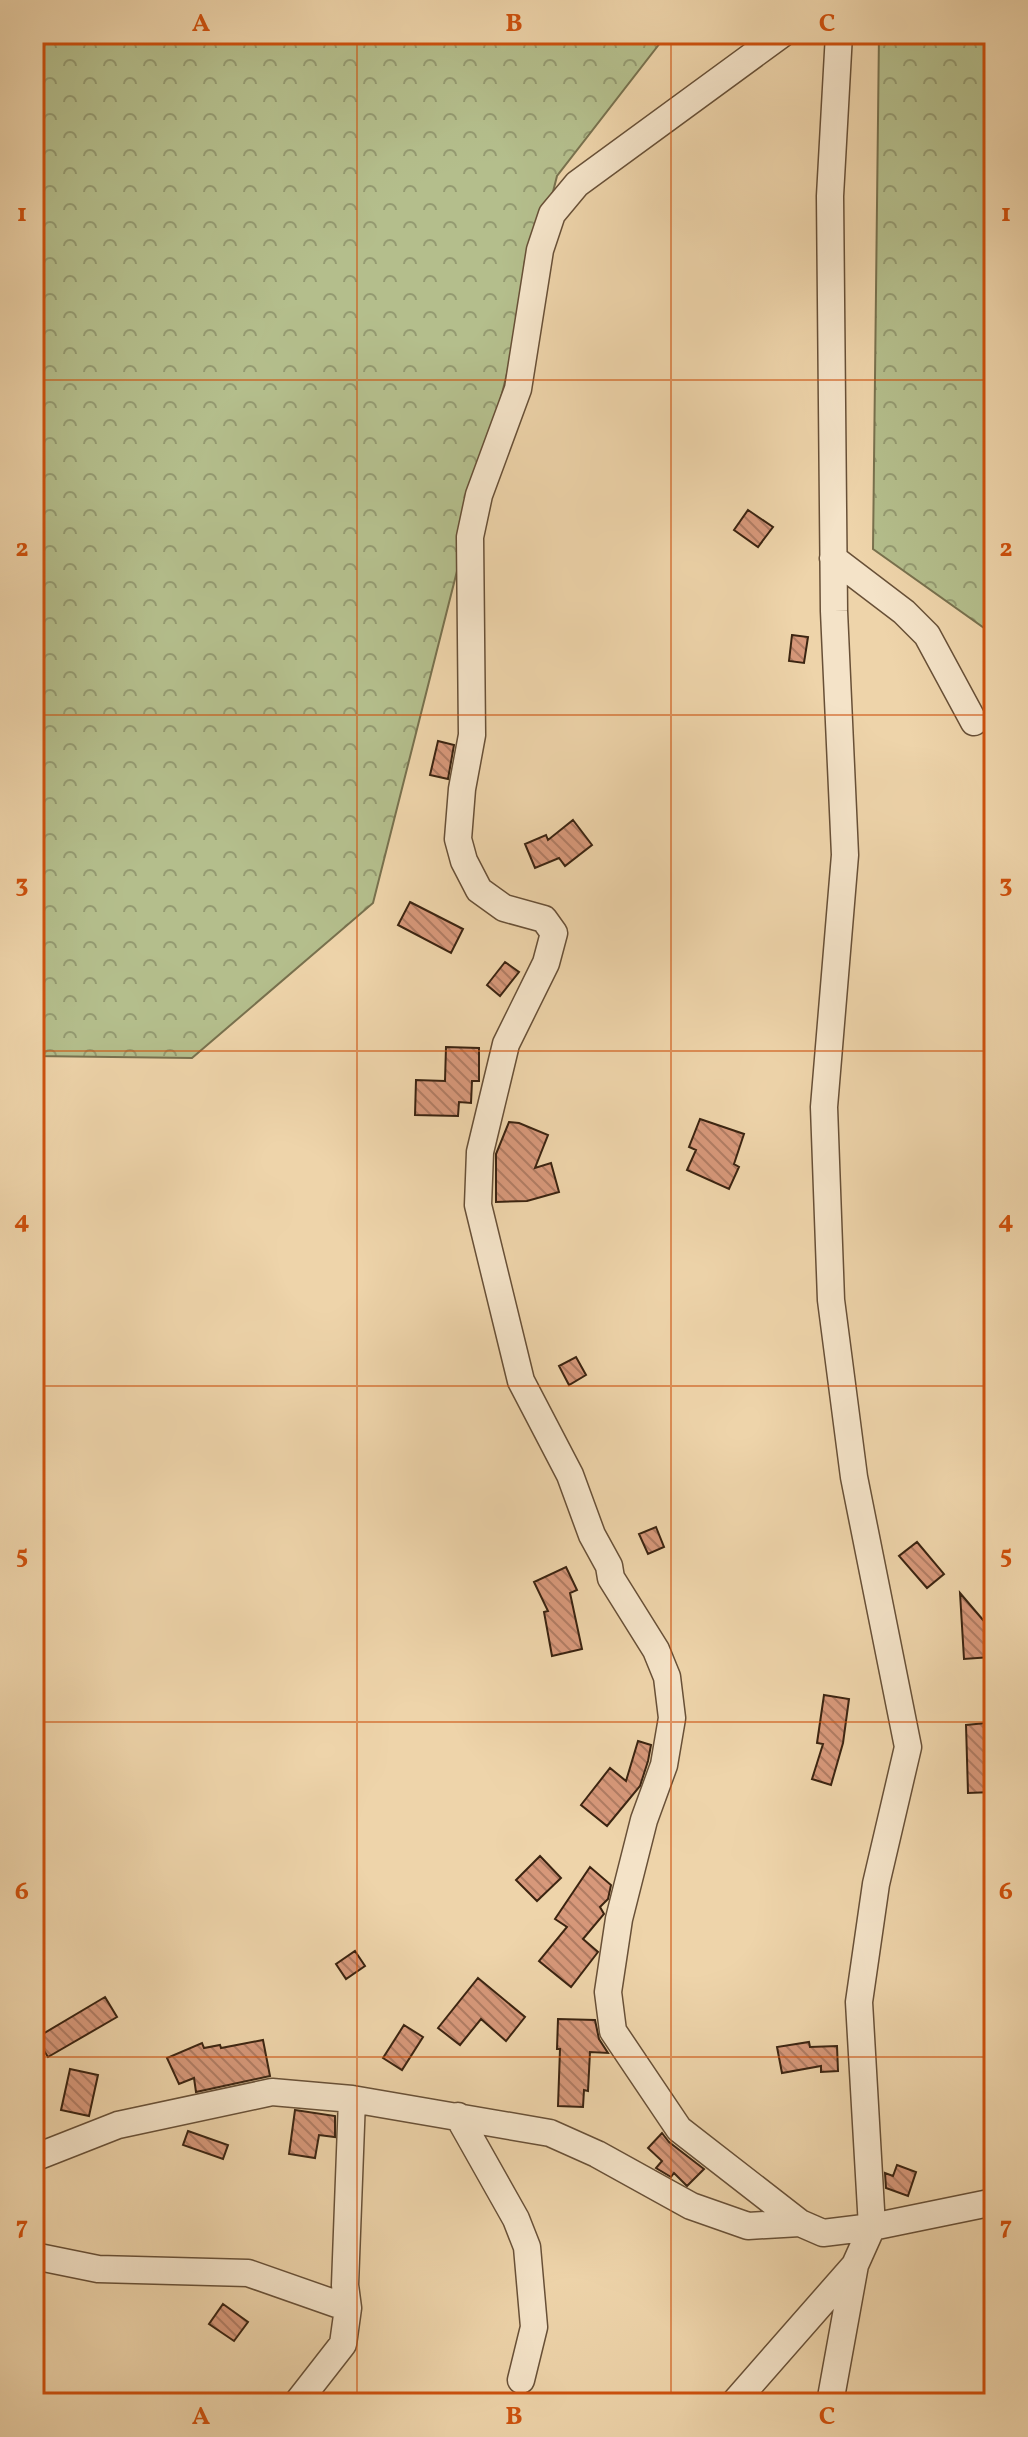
<svg xmlns="http://www.w3.org/2000/svg" width="1028" height="2437" font-family="Vollkorn,serif">
<style>
.forest{fill:url(#forest-crowns);stroke:#78714e;stroke-width:2}
.building{fill:url(#building-back-hatch);stroke:#3b2411;stroke-width:2}
.lines{fill:none;stroke-linecap:round;stroke-linejoin:round}
.minor-casing{stroke:#685037;stroke-width:29}
.minor{stroke:#f4e3c8;stroke-width:26}
.grid{fill:none;stroke:#ce510d;stroke-width:2;stroke-opacity:0.55}
.neatline{fill:none;stroke:#ce510d;stroke-width:3}
.grid-label{font-size:26px;text-anchor:middle;font-weight:bold;fill:#ce510d}
</style>
<defs>
<pattern id="forest-crowns" width="20" height="18" patternUnits="userSpaceOnUse" patternTransform="scale(2)"><rect width="20" height="18" fill="#b4be8c"/><path d="M2 6a3 3 0 1 1 6 0M12 15a3 3 0 1 1 6 0" fill="none" stroke="#949a71"/></pattern>
<pattern id="building-back-hatch" width="6" height="6" patternUnits="userSpaceOnUse" patternTransform="scale(2)"><rect width="6" height="6" fill="#d7987a"/><path d="M-1 5l2 2M0 0l6 6M5-1l2 2" fill="none" stroke="#b07c63"/></pattern>
</defs>
<rect width="100%" height="100%" fill="#eed4aa"/>
<filter id="stains"><feTurbulence type="fractalNoise" baseFrequency=".0025" numOctaves="4"/><feColorMatrix values="0 0 0 0 .2 0 0 0 0 .09 0 0 0 0 .02 0 0 0 .5 -.17"/></filter>
<radialGradient id="worn" r=".72"><stop offset=".6" stop-color="#630" stop-opacity="0"/><stop offset="1" stop-color="#630" stop-opacity=".3"/></radialGradient>
<path class="forest" d="M34,34h633l-110,142 -184,727 -181,155 -158,-2z
M879,34h115v601l-121,-86z"/>
<path class="building" d="M748,510l25,17 -15,20 -24,-17z
M792,635l16,2 -4,26 -15,-2z
M438,741l16,4 -6,34 -18,-4z
M573,820l19,25 -27,21 -6,-8 -24,10 -10,-24 21,-9 2,5z
M410,902l53,27 -12,24 -53,-28z
M505,962l14,10 -19,24 -13,-11z
M446,1047l33,1v33h-7l-1,22 -12,-1 -1,14 -43,-1 1,-35 29,1z
M700,1119l44,15 -10,30 5,3 -10,22 -42,-19 9,-20 -7,-3z
M509,1122l10,1 29,12 -13,33 16,-5 8,29 -32,9 -31,1v-48z
M576,1357l10,18 -17,10 -10,-19z
M656,1527l8,20 -16,7 -9,-20z
M917,1542l27,32 -17,14 -28,-32z
M566,1567l11,23 -7,3 12,56 -30,7 -8,-44 4,-1 -14,-29z
M960,1593l29,34 2,30 -27,2z
M824,1695l25,4 -6,44 -12,42 -19,-6 11,-35 -6,-1z
M986,1723l1,9h3l3,60 -25,1 -2,-68z
M638,1741l13,4 -3,16 -8,25 -33,40 -26,-21 29,-37 16,13z
M540,1856l21,22 -24,23 -21,-21z
M590,1867l21,18 -3,14 -8,8 4,7 -21,25 15,13 -27,35 -32,-26 28,-34 -12,-8z
M355,1951l10,15 -19,13 -10,-15z
M478,1978l47,39 -19,24 -25,-22 -21,26 -22,-17z
M105,1997l12,20 -69,40 -12,-19z
M558,2019l37,1 4,19 9,14 -18,-1 -2,39 -4,-1 -1,17 -25,-1 2,-57h-3z
M404,2025l19,12 -21,33 -19,-12z
M263,2040l7,36 -74,16 -2,-14 -15,6 -12,-26 35,-15 2,5 16,-3 1,3z
M809,2042l1,5 27,-1 1,25 -17,1v-6l-39,7 -5,-26z
M70,2069l28,6 -9,41 -28,-6z
M295,2110l40,6v21l-16,-2 -4,23 -26,-4z
M188,2131l40,14 -5,14 -40,-14z
M662,2133l7,9 35,27 -17,17 -13,-13 -3,4 -15,-9 6,-7 -14,-13z
M897,2165l19,7 -8,24 -22,-8 -1,-15 8,3z
M223,2304l25,18 -14,19 -25,-17z"/>
<g class="lines">
<defs>
<path id="minor" d="M782,34l-205,150 -25,30 -12,36 -22,139 -39,106 -9,42 2,198 -10,54 -4,50 6,22 15,29 25,18 40,11 10,14 -8,30 -40,81 -26,108 -2,53 43,176 49,94 22,60 17,31 2,12 45,72 11,27 5,41 -8,47 -20,55 -25,99 -11,73 5,39 66,98 121,94
M833,558l71,54 23,23 47,87
M458,2116l58,103 11,28 7,80 -13,53
M34,2158l84,-33 154,-33 80,7 198,34 47,21 94,52 57,20 52,-3 23,10 49,-6 -13,-225 17,-118 32,-137 -54,-270 -23,-177 -7,-193 21,-252 -11,-244 -4,-415 9,-162
M34,2256l64,13 150,4 100,35
M297,2403l46,-59 5,-36 -3,-23 7,-186
M734,2403l121,-138 17,-38 122,-25
M830,2403l25,-138"/>
</defs>
<use href="#minor" class="minor-casing"/>
<use href="#minor" class="minor"/>
</g>
<path class="grid" d="M357,34v2369M671,34v2369M34,380h960M34,715h960M34,1051h960M34,1386h960M34,1722h960M34,2057h960"/>
<rect width="1028" height="2437" fill="none" stroke="#eed4aa" stroke-width="88"/>
<rect x="44" y="44" width="940" height="2349" class="neatline"/>
<g class="grid-label">
<text x="201" y="31">A</text>
<text x="514" y="31">B</text>
<text x="827" y="31">C</text>
<text x="22" y="221">1</text>
<text x="1006" y="221">1</text>
<text x="22" y="556">2</text>
<text x="1006" y="556">2</text>
<text x="22" y="892">3</text>
<text x="1006" y="892">3</text>
<text x="22" y="1228">4</text>
<text x="1006" y="1228">4</text>
<text x="22" y="1563">5</text>
<text x="1006" y="1563">5</text>
<text x="22" y="1899">6</text>
<text x="1006" y="1899">6</text>
<text x="22" y="2234">7</text>
<text x="1006" y="2234">7</text>
<text x="201" y="2424">A</text>
<text x="514" y="2424">B</text>
<text x="827" y="2424">C</text>
</g>
<rect width="100%" height="100%" filter="url(#stains)"/>
<rect width="100%" height="100%" fill="url(#worn)"/>
</svg>
